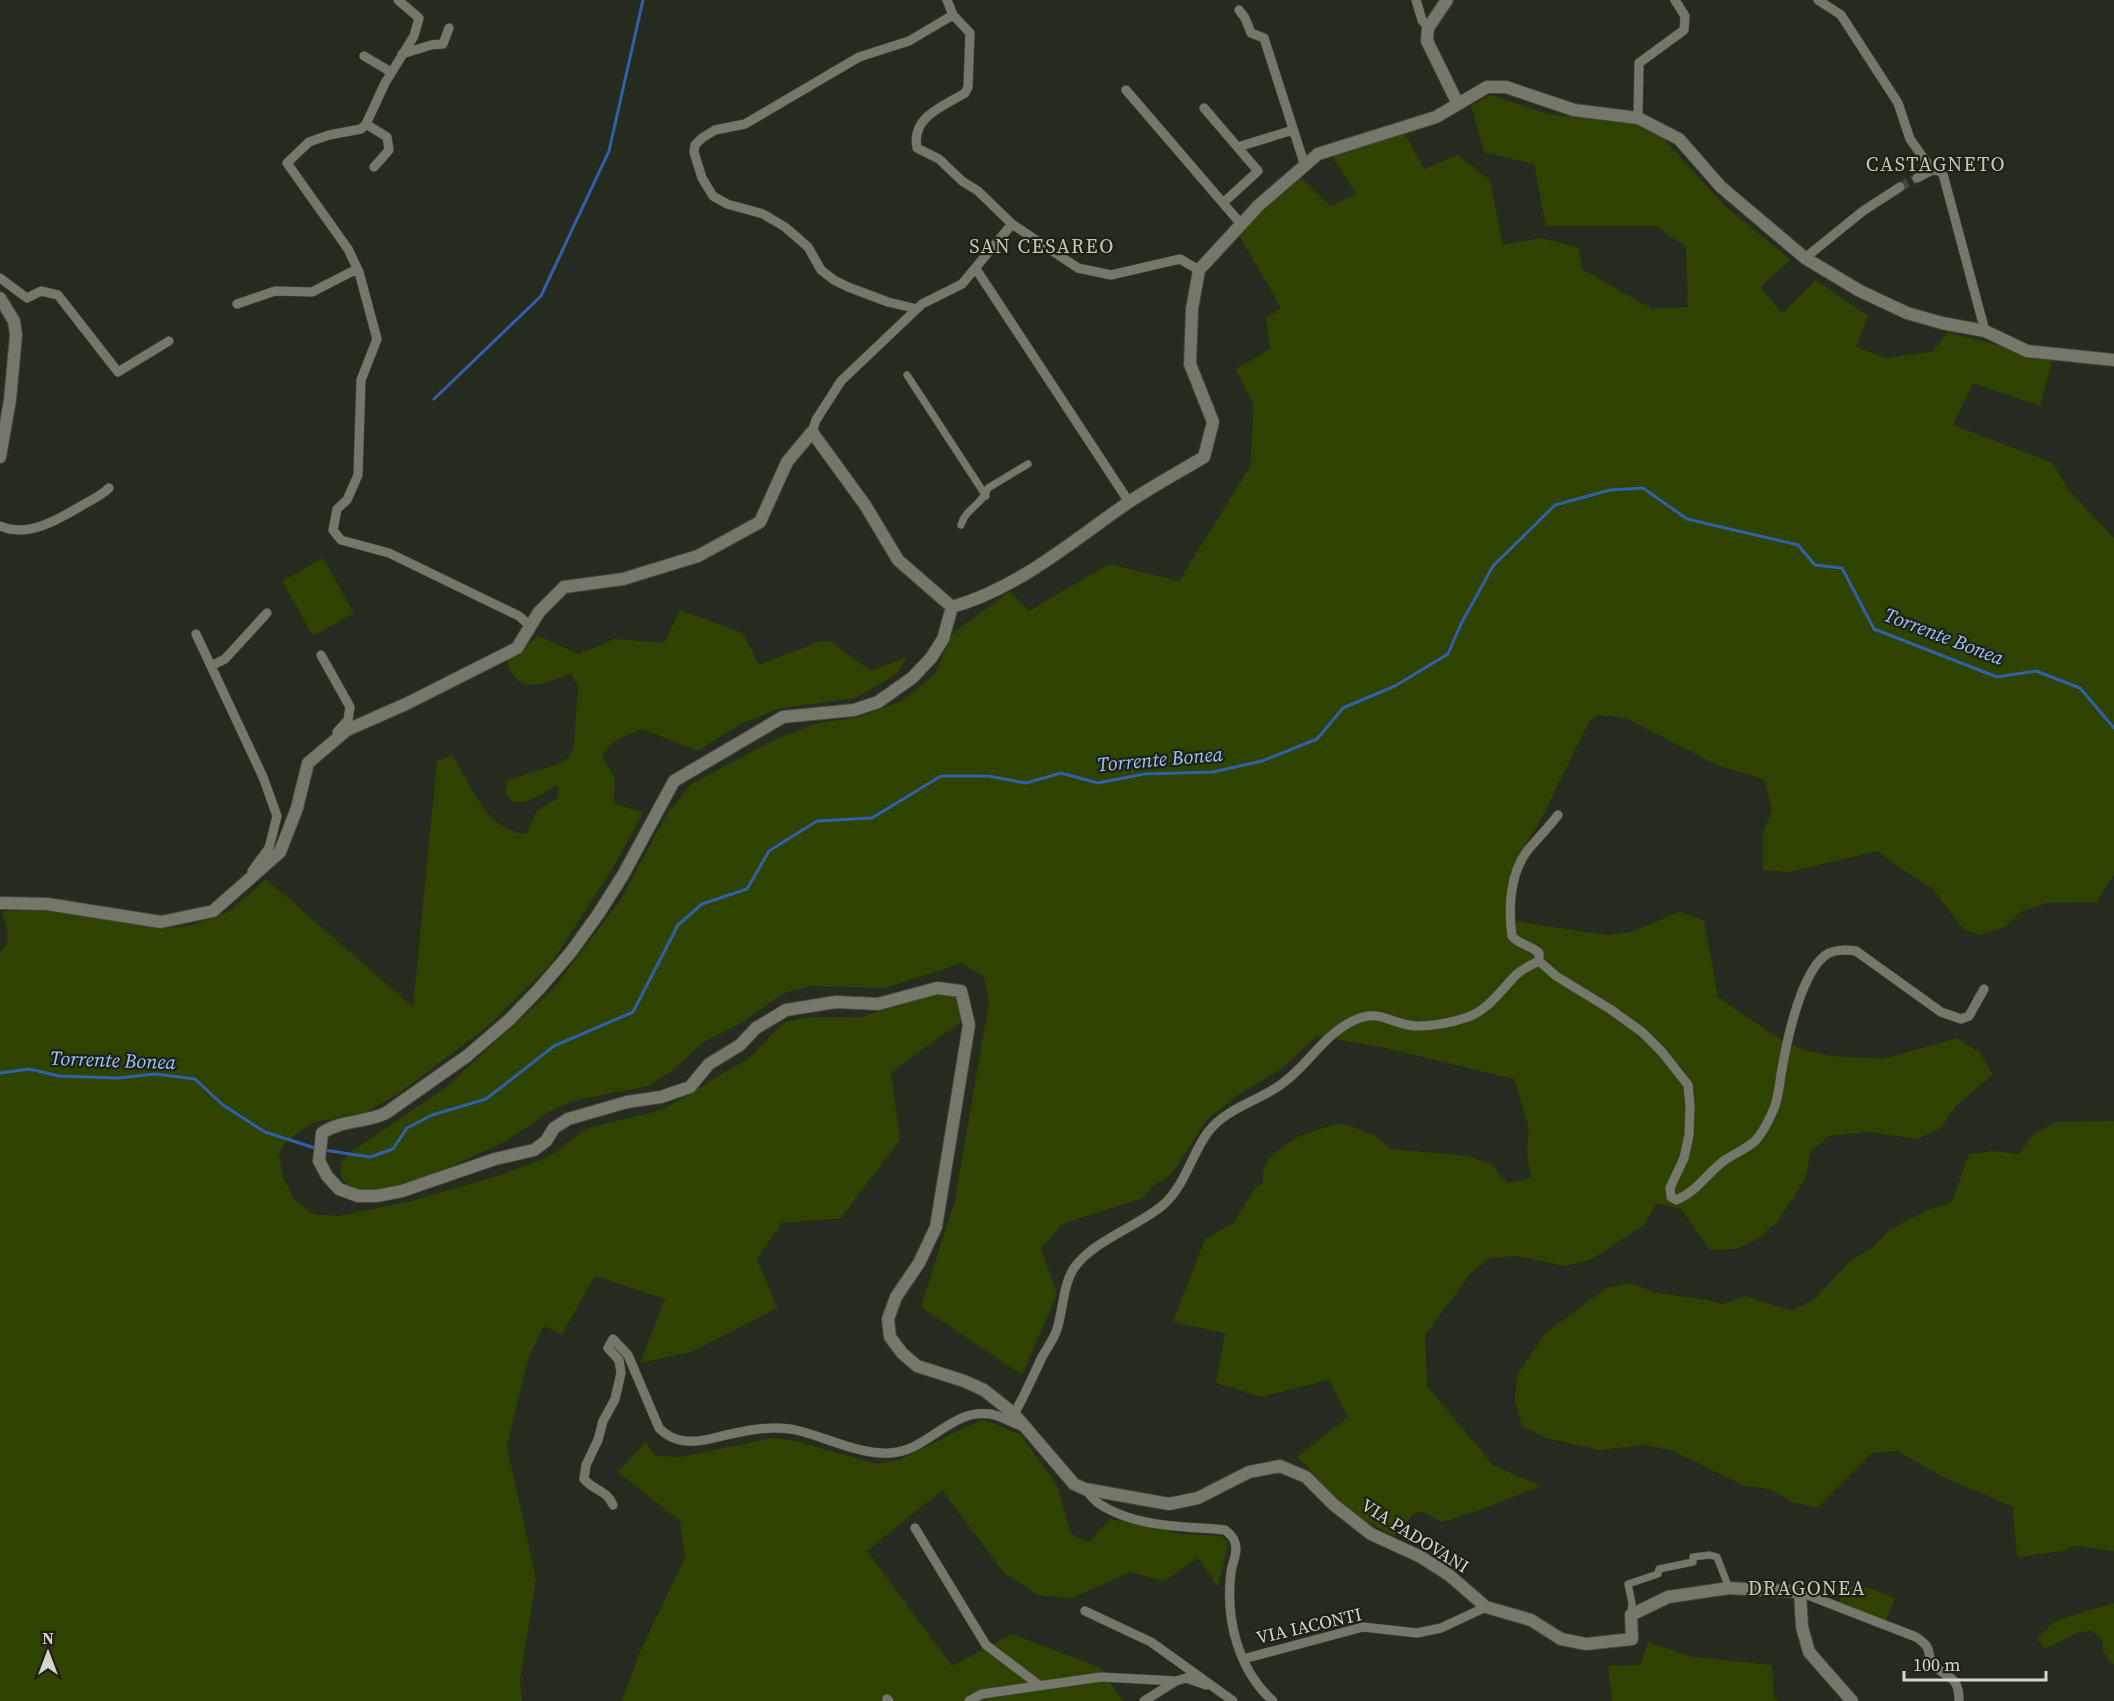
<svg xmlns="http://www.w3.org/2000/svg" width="2114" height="1701" font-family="'Source Serif 4',serif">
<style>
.green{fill:#2f4300}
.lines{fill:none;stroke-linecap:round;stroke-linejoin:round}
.stream{stroke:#3060a8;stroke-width:3}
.minor-tunnel{stroke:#40453a;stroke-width:9;stroke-dasharray:9 4.5;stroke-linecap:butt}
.pedestrian-casing{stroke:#42463c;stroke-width:8}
.minor-casing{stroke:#42463c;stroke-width:10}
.tertiary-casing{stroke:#42463c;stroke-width:14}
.pedestrian{stroke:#73786b;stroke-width:7}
.minor{stroke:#73786b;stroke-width:9}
.tertiary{stroke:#73786b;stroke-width:12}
.labels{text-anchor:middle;stroke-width:4.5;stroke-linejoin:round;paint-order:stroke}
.street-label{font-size:18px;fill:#d3d6cf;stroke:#1d2116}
.neighbourhood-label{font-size:20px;letter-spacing:1.5px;fill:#c1c7b9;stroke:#1d2116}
.water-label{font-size:20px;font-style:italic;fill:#9cc3fe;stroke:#1d2116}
</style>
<rect width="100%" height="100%" fill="#262b20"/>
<path class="green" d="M1491,95l57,19 85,9 28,13 64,70 66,54 -31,27 22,26 34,-33 52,36 -12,31 30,11 46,-6 15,-19 44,10 61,18 -12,45 -67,-23 -20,42 100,38 14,25 47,50v338l-4,4 -13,22 -51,1 -24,8 -19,17 -24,7 -16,-6 -30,-40 -42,-27 -13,-11 -89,21 -26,-2v-37l9,-24 -8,-30 -48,-14 -90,-47 -26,-3 -11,6 -47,97 -26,41 -9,27 1,34 98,15 25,-3 48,-20 25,8 14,77 63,43 24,10 26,6 52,3 74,-21 22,14 14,22 -38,33 -14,21 -23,11 -50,-7 -39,4 -19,16 -4,26 -28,43 -19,17 -23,11 -26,1 -29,-41 -24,-6 -13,22 -52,34 -26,7 -50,-10 -26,2 -19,15 -46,62 2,51 66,79 48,21 -61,24 -38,12 -19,-10 -9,1 -20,23c-24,-11 -46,-26 -65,-45 -12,-11 -19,-24 -32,-34l51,-40 -19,-37 -68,17 -45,-14 9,-50 -52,-11 32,-83 28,-16 23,-36 7,-4v-12l5,-12 10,-9 21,-14 36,-12 13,1 25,10 18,14 76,7 24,8 16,19 24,-5 -4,-25 2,-25 -15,-49 -133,-32 -64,-11 -36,33 -44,27 -30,24 -35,53 -21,15 -8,10 -81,26 -21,25 16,45 -35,81 -101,-68 34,-107 34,-198 -5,-25 -22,-14 -76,25 -76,-2 -26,7 -43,30 -34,17 -37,32 -22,14 -76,15 -23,11 -41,28 -75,35 -63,18 -10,-2 -12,-5 -8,-10 1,-13 8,-10 96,-65 108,-99 68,-90 46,-85 24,-30 85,-45 42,-16 41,-6 43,-16 33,-27 18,-41 57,-42 19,20 80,-47 70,17 72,-116 2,-61 -17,-35 34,-20 -4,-31 15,-10 -43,-75 62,-56 30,29 26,-12 -24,-38 72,-24 20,37 34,-14 32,26 13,64 38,-7 38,10 3,21 70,40 36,-2 -2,-60 -30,-21h-110l-12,-62 -50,-12 -13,-46z
M323,558l31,55 -41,23 -31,-55z
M680,610l63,23 16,32 59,-23 12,-1 41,30 36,-14 -10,17 -42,24 -78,11 -38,16 -41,26 -56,-22c-17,7 -32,10 -40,28l13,21 -1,25 29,10 -30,55 -63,97 -63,62 -89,67 -32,18 -51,10 -11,6 -20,16 -5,10 4,23 11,22 19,15 26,2 73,-15 89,-26 47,-18 40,-29 74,-18 87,-52 35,-36 27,-5h49l73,-22 13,-1 12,3 3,12v13l-70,50 9,68 -59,78 -59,5 -25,36 20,49 -86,44 -51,11 25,-64 -70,-23 -33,58 -18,-8 -16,33 -21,87 29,133 -16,101 2,21h-522v-749c14,-11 6,-26 2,-41h53l113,17 25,-3 37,-14 36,-32 147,128 24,-246 15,-5c21,29 32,74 74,78l11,-23 22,-14 -1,-12 -32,17h-13l-8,-10 3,-12 48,-15 11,-6 7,-11 4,-63 -8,-11c-27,9 -51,24 -63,-12l31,-26 41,18 36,-15 49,4z
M2114,1121v430l-39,-5 -12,5 -46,6 -4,-50 -70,-30 -46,-26 -25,2 -55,55 -25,-6 -22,-13 -25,-3 -75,-36 -25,-5 -46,5 -53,-12 -24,-12 -7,-25 2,-26 28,-41 61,-46 25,-5 24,10 53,7 15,4 22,-8 47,15 23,-12 35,-38 22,-13 18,-18 37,-20 25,-8 17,-48 25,-3 25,3 15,-20 22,-12z
M983,1419l38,16 36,50 14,49 17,9 22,-24 72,15 38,2 7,4 1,5 -10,42 -20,-29 -34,23 -34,-9 -58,26 -34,-3 -34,-22 -62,-83 -75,61 85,115 60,-32 89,34 22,33h-501l19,-52 44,-91 -5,-37 -62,-49 28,-30 10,14 25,1 91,-19 19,2 86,24 21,-4z
M1843,1584l33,6 19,9 -10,23 -46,-17z
M2114,1603v62l-11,-13 -1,-12 -9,-9 -14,1 -34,17 -8,-11 18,-17z
M1648,1642l45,15 79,8 2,32 4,4h-166l-4,-35 32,-1z"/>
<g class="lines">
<path class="stream" d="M434,399l107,-103 68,-145 34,-151
M0,1073l29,-4 30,7 59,2 37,-4 40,5 28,26 42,27 53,17
M324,1150l46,7 23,-8 14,-21 25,-13 54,-16 68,-53 79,-34 45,-87 24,-21 45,-15 22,-38 48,-30 55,-3 69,-42h47l38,7 35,-10 37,10 46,-9 69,-2 49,-11 55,-22 26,-31 52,-22 53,-32 13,-30 32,-58 62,-61 55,-15 33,-2 44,31 111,26 17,20 27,3 32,61 123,48 39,-6 44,17 34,40"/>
<path class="minor-tunnel" d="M1900,187l17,-9"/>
<defs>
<path id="pedestrian" d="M907,375l79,121
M961,525c4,-16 22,-21 27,-37l40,-24
M1631,1615l1,-12 -4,-19 30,-10 1,-5 34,-7v-5l17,-2 7,2 12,31"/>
<path id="minor" d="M398,0l21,18 -5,18 -29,47 -19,41 -5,5 -32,6 -20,7 -22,21 61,86 11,23 18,67 -16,41 -3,95 -11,25 -10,9 -4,21 8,10 48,13 130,63 11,10
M947,0l6,15 17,18 -2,54 -3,6c-23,14 -54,24 -48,55l22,11 23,22 16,10 34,33 66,44 33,7 69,-16 19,11
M1416,0l6,20 6,8
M1818,0l23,15 57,88 12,36 22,31 7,1 4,3 42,157
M1239,10l6,8 6,15 13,5 41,128
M402,54l29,-9 12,-1 6,-16
M364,56l27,16
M1126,90l115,134
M1204,108l54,63 -35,32
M1638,118l1,-55 45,-33 1,-14 -10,-16
M366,124l21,13 2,13 -15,17
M1238,147l55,-17
M1917,178l15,-8
M1805,258l58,-47 37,-24
M976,269l153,233
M0,278l27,20 14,-7 17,4 60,77 51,-31
M237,304l38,-13 37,1 45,-23
M917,309l-29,-7 -40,-15 -14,-7 -13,-10 -13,-23 -23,-20 -22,-13 -36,-10 -14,-8 -11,-18 -8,-26 1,-7 7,-7 13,-8 30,-6 114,-67 50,-16 44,-26
M812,432l4,-12 25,-39 81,-77 40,-20 50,-60
M0,526c28,12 57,-6 81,-20 10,-6 20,-10 28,-18
M196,634l67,143 14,39 -8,32 -17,23
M321,655l29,52 -2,13 -11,12
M211,666l14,-7 42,-46
M1558,815c-10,13 -21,24 -31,36 -17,23 -19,57 -15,85 7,9 19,9 27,17v8l17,15 54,33 32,23 20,20 26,33 2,21 -1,29 -5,23 -14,30 1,9 5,3c21,-8 31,-27 49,-40 10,-7 22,-11 31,-20 6,-7 12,-18 16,-27 7,-13 7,-29 10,-44 5,-29 20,-102 47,-116 9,-4 18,-3 27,-2l85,61 20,7 8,-3 15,-27
M1014,1414c11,-19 19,-38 28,-57 5,-9 12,-18 15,-28 6,-19 6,-44 17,-61 20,-28 63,-41 89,-63 22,-19 28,-50 45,-73 19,-25 52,-31 75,-49 26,-19 41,-49 72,-63 25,-12 37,5 61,6 15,0 34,-3 49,-8 23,-7 35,-27 51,-43 6,-6 15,-10 23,-14
M1085,1489c5,5 10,13 16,16 37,23 83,21 124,25 7,5 11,10 11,19 0,8 -4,15 -5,23 -6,46 7,98 42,129
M613,1505c-7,-16 -18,-13 -29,-26l2,-14 12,-25 5,-19 12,-22 6,-26 -2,-13 -11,-12 5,-9 15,16 31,73c15,16 35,15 55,10 27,-7 59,-14 86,-7 31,8 66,27 98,21 32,-6 57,-44 92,-38 12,2 22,9 34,13
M915,1528l71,117 53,40
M1800,1592l116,45c4,3 9,6 11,10 3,5 2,13 6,18 15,14 26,10 26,36
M1085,1611l66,31 82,59
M1243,1659l120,-32 54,6 24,-5 45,-21
M887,1699l2,2
M969,1701l13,-7 119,-17 75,4
M1144,1701l32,-20 10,-3 20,7"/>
<path id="tertiary" d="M1447,0l-19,28 -1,13 31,63
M0,298l14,23 2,14 -6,65 -10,57
M952,607l-9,32 -12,19 -19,20 -34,24 -24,8 -71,7 -109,64 -51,94 -24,38 -28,39 -31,36 -31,32 -42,36 -81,57c-21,10 -45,7 -64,20l-3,28 8,15 12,13 19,7h19l25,-5 93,-32 39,-9 12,-9 8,-13 14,-9 59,-17 34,-5 29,-10 19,-23 31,-19 16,-17 30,-18 50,-8 42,2 59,-16 24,3 8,34 -33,202 -17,36 -23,34 -8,22 2,18 12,16 15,13 47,15 20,9 30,24 60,70 11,5 84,15 29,-6 51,-26 31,-6 26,11 28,28 37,29 50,23 28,18 37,32 45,13 30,19 25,5 46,-5 -1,-24 37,-18 61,-9 71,4 2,35 7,25 43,49
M952,607c67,-19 120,-66 177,-105 24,-16 50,-30 75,-45l9,-35 -23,-58 2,-55 7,-39 60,-65 59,-51 118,-37 51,-30h19l68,23 64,8 41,21 42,48 84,71 55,33 47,22 35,10 43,8 42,20 87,9
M0,903l47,1 114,18 52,-11 67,-59 17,-44 11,-45 39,-33 59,-26 111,-56 22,-36 25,-25 59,-8 75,-23 62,-34 27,-60 25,-30 53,73 33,55 54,47"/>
</defs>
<use href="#pedestrian" class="pedestrian-casing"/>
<use href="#minor" class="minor-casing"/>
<use href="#tertiary" class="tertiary-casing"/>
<use href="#pedestrian" class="pedestrian"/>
<use href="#minor" class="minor"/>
<use href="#tertiary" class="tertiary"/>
</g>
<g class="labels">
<g class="street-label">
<text transform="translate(1415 1536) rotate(32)" y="6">VIA PADOVANI</text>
<text transform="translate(1309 1626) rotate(-13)" y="6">VIA IACONTI</text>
</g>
<g class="neighbourhood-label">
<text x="1936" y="171">CASTAGNETO</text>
<text x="1042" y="253">SAN CESAREO</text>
<text x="1807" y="1595">DRAGONEA</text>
</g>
<g class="water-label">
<text transform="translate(1944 636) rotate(21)" y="7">Torrente Bonea</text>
<text transform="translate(1160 759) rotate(-5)" y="7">Torrente Bonea</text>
<text transform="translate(113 1060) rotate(2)" y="7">Torrente Bonea</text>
</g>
</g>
<g transform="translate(48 1653)" stroke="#1d2116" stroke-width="4.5" paint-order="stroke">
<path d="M0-4.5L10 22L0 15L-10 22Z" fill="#d3d6cf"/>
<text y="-9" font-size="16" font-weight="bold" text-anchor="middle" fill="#d3d6cf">N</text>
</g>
<path d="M1904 1671v9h142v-9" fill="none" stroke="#d3d6cf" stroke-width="3"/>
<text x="1913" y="1671" font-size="18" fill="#d3d6cf" stroke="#1d2116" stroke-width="4.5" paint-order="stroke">100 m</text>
</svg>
